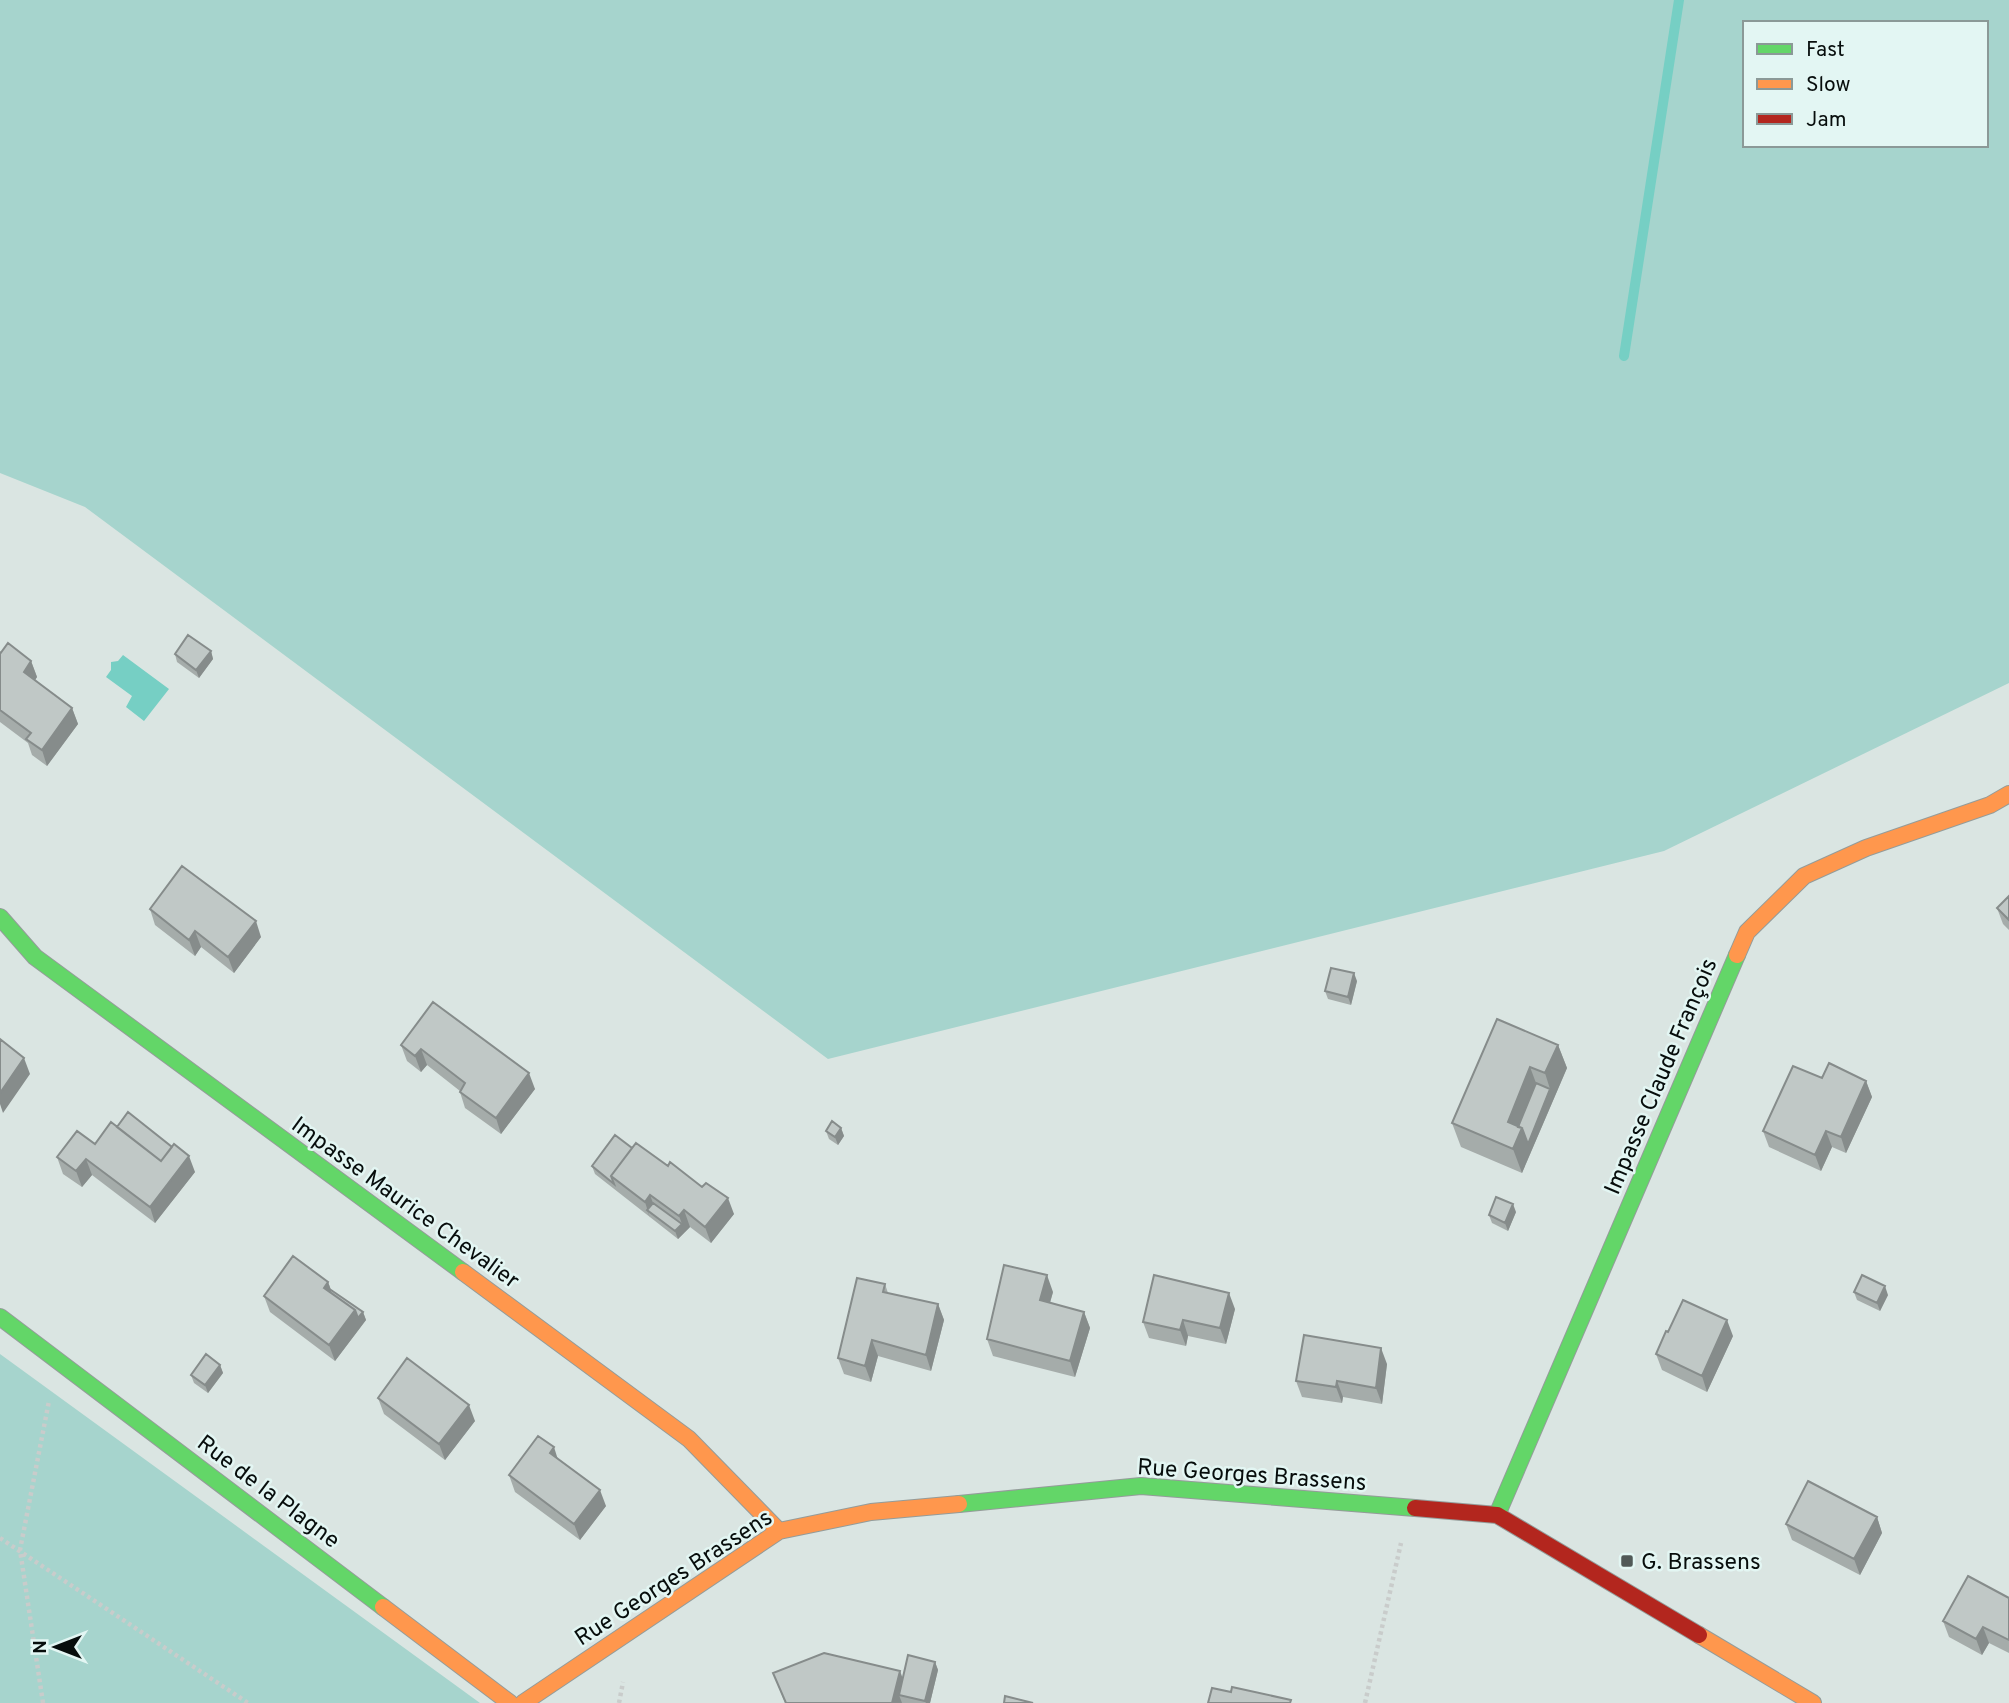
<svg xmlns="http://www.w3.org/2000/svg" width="2009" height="1703" font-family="Overpass,sans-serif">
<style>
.green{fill:#a6d4cd;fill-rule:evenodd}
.water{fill:#76cfc4}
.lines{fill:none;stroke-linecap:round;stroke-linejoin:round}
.stream{stroke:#76cfc4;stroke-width:10}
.fast-casing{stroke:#949c9a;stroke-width:18}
.slow-casing{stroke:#949c9a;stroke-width:18}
.jam-casing{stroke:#949c9a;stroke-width:18}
.path{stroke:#c9cccb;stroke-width:4.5;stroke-dasharray:3.5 3.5;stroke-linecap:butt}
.fast{stroke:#63d668;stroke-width:16}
.slow{stroke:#ff974d;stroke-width:16}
.jam{stroke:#b3261e;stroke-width:16}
.wall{fill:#a5acaa}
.shaded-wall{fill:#868c8b}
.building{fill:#c0c8c6;stroke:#868c8b;stroke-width:2}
.poi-dot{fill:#515957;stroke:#e3f6f3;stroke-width:2.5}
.labels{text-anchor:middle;stroke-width:5;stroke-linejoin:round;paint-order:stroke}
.street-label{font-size:23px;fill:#070d0c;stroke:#e3f6f3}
.poi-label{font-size:23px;fill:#070d0c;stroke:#e3f6f3;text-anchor:start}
</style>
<rect width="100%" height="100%" fill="#dae5e2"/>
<path class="green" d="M0,0h2009v683l-345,168 -836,208 -743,-552 -85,-34zM1745,23h241v122h-241z
M0,1354l480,349h-480z"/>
<path class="water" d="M123,655l46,34 -25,32 -18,-14 6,-11 -26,-19 5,-7v-8l7,-1z"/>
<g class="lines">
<path class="stream" d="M1624,356l55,-356"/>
<defs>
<path id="fast" d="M0,917l35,40 428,315
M0,1317l383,290
M959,1504l182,-18 274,22
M1497,1515l240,-560"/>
<path id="slow" d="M1737,955l10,-23 57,-56 62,-28 124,-43 19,-11
M463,1272l226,167 90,92
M383,1607l127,96
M1699,1635l114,68
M523,1703l256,-172 92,-19 88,-8"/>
<path id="jam" d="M1415,1508l82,7 202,120"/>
</defs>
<use href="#fast" class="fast-casing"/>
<use href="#slow" class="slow-casing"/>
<use href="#jam" class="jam-casing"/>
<path class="path" d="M0,1538l248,165
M43,1703l-23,-153 29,-149
M619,1703l4,-21
M1365,1703l36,-160"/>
<use href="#fast" class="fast"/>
<use href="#slow" class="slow"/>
<use href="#jam" class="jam"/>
</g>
<path class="wall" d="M0,651l31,10 6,16 -2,3 37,28 6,16 -31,42 -15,-11 -4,-12 -28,-21z
M211,651l2,8 -14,19 -22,-16 -2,-8z
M2009,896v34l-6,-6 -6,-16z
M150,909l111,28 -27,36 -33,-26 -6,9 -40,-31z
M1357,981l-6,24 -23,-6 -3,-8z
M433,1002l102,87 -34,45 -36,-26 -5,-16v-1l-33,-26 -6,7 -14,-11 -6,-16z
M1558,1045l9,23 -45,105 -61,-26 -9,-24z
M1822,1078l44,3 6,16 -26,56 -14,-6 -11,24 -52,-24 -6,-16z
M117,1127l78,45 -40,51 -63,-48 -10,12 -19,-13 -6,-17 38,-13z
M841,1128l3,8 -6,9 -9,-6 -3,-8z
M632,1148l102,66 -23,29 -21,-16 -12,12 -83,-65 -3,-8z
M1516,1212l-8,19 -16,-8 -3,-8z
M328,1282l3,8 32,22 3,8 -31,41 -65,-49 -6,-16z
M885,1284l3,9 50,11 6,16 -13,51 -53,-15 -7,26 -27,-8 -6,-16z
M1053,1292l-3,11 34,9 6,16 -15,49 -82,-21 -6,-17z
M1854,1292l34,3 -8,16 -23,-11z
M1235,1309l-9,35 -38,-8 -2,10 -37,-8 -6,-16z
M1733,1336l-26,56 -45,-22 -6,-16z
M1387,1364l-5,40 -39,-7 -1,6 -40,-6 -6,-16z
M220,1365l3,8 -15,20 -14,-10 -3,-8z
M378,1398l97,23 -30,39 -61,-46z
M509,1475l97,31 -26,34 -65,-48z
M1877,1517l5,16 -22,42 -68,-35 -6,-16z
M2009,1598v55l-20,-10 -7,12 -33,-18 -6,-16z
M935,1662l3,8 -8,33h-145l-12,-30 130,5z"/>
<path class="shaded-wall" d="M211,651l2,8 -14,19 -3,-8z
M31,661l6,16 -7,11 -6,-16z
M72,708l6,16 -31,42 -5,-16z
M256,921l5,16 -27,36 -6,-16z
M195,931l6,16 -6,9 -6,-16z
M1354,973l3,8 -6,24 -3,-8z
M1558,1045l9,23 -45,105 -9,-24 -5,-27 22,-55 9,24 11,-2 -5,-16z
M421,1049l6,16 -6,7 -6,-16z
M24,1058l6,16 -27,39 -3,-9v-11z
M529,1073l6,16 -34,45 -5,-16z
M1866,1081l6,16 -26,56 -5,-16z
M841,1128l3,8 -6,9 -3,-8z
M1826,1131l6,16 -11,24 -6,-16z
M189,1156l6,16 -40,51 -5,-16z
M86,1159l6,16 -10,12 -6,-16z
M650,1195l6,16 -9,-1 3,8 -5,-16z
M728,1198l6,16 -23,29 -6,-16z
M1513,1204l3,8 -8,19 -3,-8z
M684,1210l6,17 -5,5 -6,-16z
M682,1224l3,8 -7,7 -3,-8z
M1047,1275l6,17 -7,24 -6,-16z
M328,1282l6,16 -10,-10z
M1885,1286l3,9 -8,16 -3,-8z
M1229,1293l6,16 -9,35 -6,-16z
M938,1304l6,16 -13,51 -5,-16z
M355,1310l8,2 3,8 -31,41 -6,-16z
M1084,1312l6,16 -15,49 -5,-16z
M1183,1320l5,16 -2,10 -6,-16z
M1727,1320l6,16 -26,56 -5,-16z
M872,1340l6,16 -7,26 -6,-16z
M1381,1348l6,16 -5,40 -6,-16z
M220,1365l3,8 -15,20 -3,-8z
M1337,1381l6,16 -1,6 -6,-16z
M469,1405l6,16 -30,39 -6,-16z
M554,1447l5,16 -9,-10z
M600,1490l6,16 -26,34 -6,-16z
M1877,1517l5,16 -22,42 -6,-16z
M1983,1627l6,16 -7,12 -6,-16z
M935,1662l3,8 -8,33h-4l-1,-2z
M900,1671l6,16 -7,8 3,8h-10z"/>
<path class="building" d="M188,635l23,16 -15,19 -21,-16z
M8,643l23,18 -7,11 48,36 -30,42 -16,-11 5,-6 -31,-23v-56z
M182,866l74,55 -28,36 -33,-26 -6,9 -39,-31z
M2009,896v24l-12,-12z
M1331,968l23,5 -6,24 -23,-6z
M433,1002l96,71 -33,45 -36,-26 5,-9 -44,-34 -6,7 -14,-11z
M1497,1019l61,26 -13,28 -15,-6 -22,55 14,6 -9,21 -61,-26z
M0,1039l24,19 -24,35z
M1829,1063l37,18 -25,56 -15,-6 -11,24 -52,-24 30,-65 29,12z
M1536,1083l14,6 -22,55 -6,-16 -4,-1z
M128,1112l44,35 -11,14 -44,-34z
M832,1121l9,7 -6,9 -9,-6z
M111,1122l50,39 13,-17 15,12 -39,51 -64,-48 -10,12 -19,-14 20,-26 18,13z
M615,1135l17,13 -21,28 3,8 -22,-18z
M636,1143l32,23 2,-4 32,25 4,-4 22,15 -23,29 -21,-17 -5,6 -29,-21 -5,7 -34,-26z
M1496,1197l17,7 -8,19 -16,-8z
M653,1203l29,21 -7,7 -28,-21z
M293,1256l35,26 -4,6 31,22 -26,35 -65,-49z
M1004,1265l43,10 -7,25 44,12 -14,49 -83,-22z
M1154,1275l75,18 -9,35 -37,-8 -3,10 -37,-8z
M1862,1275l23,11 -8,17 -23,-11z
M857,1278l28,6 -2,8 55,12 -12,51 -54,-15 -7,26 -27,-8z
M331,1290l32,22 -5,6 -3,-8 -25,-18z
M1683,1300l44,20 -25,56 -46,-22 10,-23 2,1z
M1304,1335l77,13 -5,40 -39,-7 -1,6 -40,-6z
M206,1354l14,11 -15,20 -14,-10z
M407,1358l62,47 -30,39 -61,-46z
M538,1436l16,11 -4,6 50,37 -26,34 -65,-49z
M1808,1481l69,36 -23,42 -68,-35z
M1968,1576l41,22v42l-26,-13 -7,12 -33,-18z
M824,1653l76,18 -8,32h-106l-13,-30z
M908,1655l27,7 -10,39 -26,-6z
M1232,1687l59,13 -1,3h-82l4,-15 19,4z
M1005,1696l28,7h-29z"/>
<rect class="poi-dot" x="1620" y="1554" width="14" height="14" rx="3.5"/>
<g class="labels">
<g class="street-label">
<text transform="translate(1660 1076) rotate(-67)" y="8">Impasse Claude François</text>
<text transform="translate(406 1202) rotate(36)" y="8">Impasse Maurice Chevalier</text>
<text transform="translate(1252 1474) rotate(4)" y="8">Rue Georges Brassens</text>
<text transform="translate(269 1491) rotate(37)" y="8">Rue de la Plagne</text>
<text transform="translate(673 1577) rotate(-33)" y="8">Rue Georges Brassens</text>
</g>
<g class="poi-label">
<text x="1641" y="1569">G. Brassens</text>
</g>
</g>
<rect x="1743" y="21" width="245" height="126" fill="#e3f6f3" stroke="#8b9997" stroke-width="2"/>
<rect x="1757" y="44" width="35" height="10" fill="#63d668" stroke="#8b9997" stroke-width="2"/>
<text x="1806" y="56" font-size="21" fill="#070d0c">Fast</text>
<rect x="1757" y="79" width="35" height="10" fill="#ff974d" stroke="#8b9997" stroke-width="2"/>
<text x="1806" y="91" font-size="21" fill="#070d0c">Slow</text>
<rect x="1757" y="114" width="35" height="10" fill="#b3261e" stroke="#8b9997" stroke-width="2"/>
<text x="1806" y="126" font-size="21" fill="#070d0c">Jam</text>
<g transform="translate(56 1647) rotate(270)" stroke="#e3f6f3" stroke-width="5" paint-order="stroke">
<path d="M0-5L12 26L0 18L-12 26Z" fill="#070d0c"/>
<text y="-10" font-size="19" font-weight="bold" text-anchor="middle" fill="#070d0c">N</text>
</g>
</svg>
